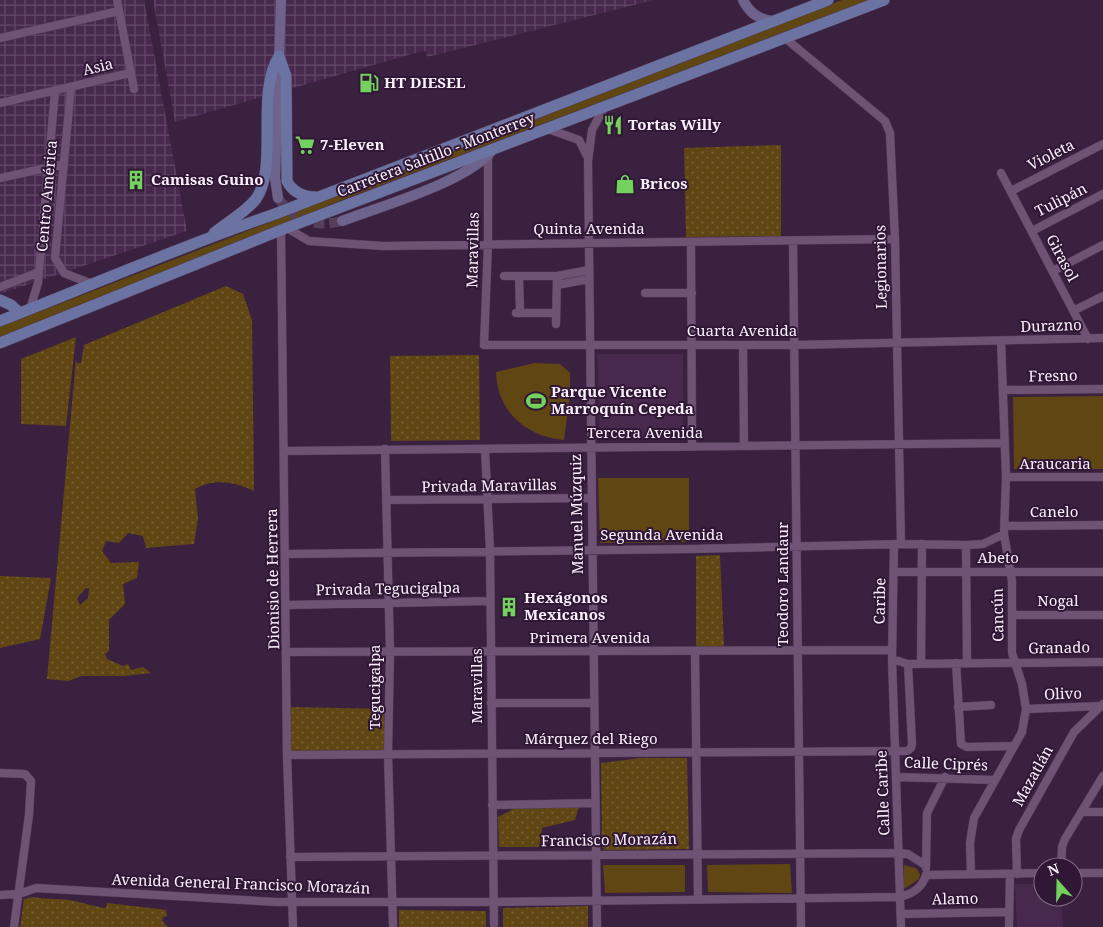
<svg xmlns="http://www.w3.org/2000/svg" width="1103" height="927" font-family="'Noto Serif',serif">
<style>
.built{fill:#47294d}
.industrial{fill:url(#industrial-grid)}
.grass{fill:url(#grass-dots);fill-rule:evenodd}
.park{fill:#604612}
.lines{fill:none;stroke-linecap:round;stroke-linejoin:round}
.secondary-tunnel{stroke:#57405c;stroke-width:10;stroke-dasharray:10 5;stroke-linecap:butt}
.street-casing{stroke:#513c55;stroke-width:9}
.secondary-casing{stroke:#513c55;stroke-width:11}
.primary-casing{stroke:#513c55;stroke-width:12}
.street{stroke:#6f5375;stroke-width:8}
.secondary{stroke:#6d638c;stroke-width:10}
.primary{stroke:#6b73a3;stroke-width:11}
.labels{text-anchor:middle;stroke-width:4;stroke-linejoin:round;paint-order:stroke}
.street-label{font-size:15px;fill:#fbf1fd;stroke:#301735}
.poi-label{font-size:15px;font-weight:bold;fill:#fbf1fd;stroke:#301735;text-anchor:start}
</style>
<defs>
<pattern id="industrial-grid" width="8" height="8" patternUnits="userSpaceOnUse" patternTransform="scale(1.25)"><rect width="8" height="8" fill="#47294d"/><path d="M0 4h8M4 0v8" fill="none" stroke="#624868"/></pattern>
<pattern id="grass-dots" width="8" height="8" patternUnits="userSpaceOnUse" patternTransform="scale(1.25)"><rect width="8" height="8" fill="#604612"/><path d="M2 2h.1M6 6h.1" fill="none" stroke="#786135" stroke-width="1.8" stroke-linecap="round"/></pattern>
</defs>
<rect width="100%" height="100%" fill="#3a2140"/>
<path class="built" d="M597,354h86v84l-83,1z
M1015,884h28v13h18l2,30h-46z"/>
<path class="industrial" d="M0,0h144l43,231 -187,63z
M153,0h501l-227,57 -1,-6 -7,1 -244,70z"/>
<path class="grass" d="M781,145v91l-95,1 -2,-89z
M226,286l17,8 9,26 2,171c-18,-9 -40,-13 -59,-2l3,30 -4,25 -48,4 -3,-12 -15,-3 -9,10 -13,-2 -4,10 9,12 28,-1 -2,16 -14,6 2,20 -16,16v31l-4,3 2,5 16,7 5,-2 3,6 12,-3 8,6 -27,3h-43l-12,5 -22,-2 29,-320 1,4h4l3,-18zM86,588h3l-1,10 -8,7 -3,-7z
M76,337l-10,89 -45,-2v-65z
M479,355l1,85 -89,1 -1,-85z
M720,555l4,91 -28,1v-91z
M0,576l51,2 -11,61 -40,9z
M291,707l93,2 1,43h-95z
M641,758h46l2,91 -84,1 -3,-3 -1,-84z
M579,806l-4,14 -33,8 -3,19h-40l-1,-30 17,-9z
M34,897c14,3 27,1 40,4 11,2 21,6 32,7l1,-5 52,6 7,1 1,6 -4,1 -1,4 6,6h-148l4,-28z
M588,906v21h-85v-19z
M399,910l87,1v16h-87z"/>
<path class="park" d="M842,0h27l-522,198 -347,139v-10z
M534,363l26,1 10,9v22l-6,45c-37,-3 -67,-28 -68,-68z
M1103,396v73h-89l-1,-72z
M598,478h91v64l-89,1z
M790,864l2,29 -84,-1 -1,-27z
M603,865h82v27l-80,1z
M904,865l12,3 4,6 -1,5 -15,10z"/>
<g class="lines">
<path class="secondary-tunnel" d="M278,198c16,22 38,30 64,23"/>
<defs>
<path id="street" d="M117,0l17,89
M0,38l119,-27
M785,38l100,83 5,12 5,106 6,305
M71,87l-16,171 9,15 28,11
M0,103l130,-30
M548,129l31,11 8,16
M488,156v87l-4,102h310l309,-7
M1001,173l87,166
M0,178l64,-14
M1011,191l92,-47
M287,228l22,13 74,5 512,-7
M281,230l6,525 6,172
M1032,231l71,-37
M793,242l8,685
M691,243l1,203
M1053,271l50,-26
M504,276h53l32,-6
M519,276l1,36
M557,285l32,-6
M0,287l39,-15
M645,293h47
M30,309l8,-26 17,-192
M1075,310l28,-14
M516,313h39
M556,324l1,-48
M743,345l1,101
M1004,390l99,-1
M385,449l5,204 -2,101 5,171
M485,449l5,102 4,373
M284,451l721,-8
M1006,477h97
M387,500l204,-2
M1005,526l98,-1
M894,544l-2,115 9,268
M966,545l1,118
M287,554l405,-5 209,-5 65,1 17,-1 21,-10
M894,572h209
M287,605l203,-4
M1012,615h91
M288,652l604,-2
M695,652l3,247
M892,659l16,5 195,-2
M956,663l5,81 6,3 47,-1
M921,664l1,-120
M491,703h103
M958,707l33,-2
M1026,709l75,-3
M287,755l620,-4 4,-3 1,-4 -4,-80
M0,773l25,1 6,7 -2,34 -15,112
M896,777l99,3
M492,805l103,-2
M1082,812h21
M290,857l608,-4 10,1 17,11
M1061,867l1,-20 3,-8 38,-63
M926,868l1,-55 18,-36
M1073,873h30
M971,874l-1,-31 4,-25 48,-86 4,-23 -4,-25 -10,-31v-72l-8,-47 2,-57 -5,-136
M1017,874l-1,-35 3,-9 55,-98 29,-28
M0,895l19,-1 17,-6 240,14h218l405,-5c14,-3 23,-9 27,-22l117,-2
M901,914l108,-2
M597,927l-9,-766 4,-31 12,-22
M1009,927l1,-53"/>
<path id="secondary" d="M743,0c6,12 16,20 30,21
M278,198l-3,-20 6,-178
M342,221c39,-15 128,-40 151,-72"/>
<path id="primary" d="M214,233c13,-11 31,-20 42,-34 23,-33 -1,-105 23,-143l7,20 1,105c5,11 17,16 29,16
M0,300l11,5 9,8
M0,321c92,-36 182,-75 275,-107l553,-214
M0,343l281,-113 603,-230"/>
</defs>
<use href="#street" class="street-casing"/>
<use href="#secondary" class="secondary-casing"/>
<use href="#primary" class="primary-casing"/>
<use href="#street" class="street"/>
<use href="#secondary" class="secondary"/>
<use href="#primary" class="primary"/>
</g>
<defs>
<symbol id="fuel-bare" viewBox="-9 -9 18 18"><path d="M-5.5-6h7V0h2V4h1.3V-2.5L3-4.5l.8-.8L6-3V5H2.5V1h-1V6h-7ZM-4.2-4.7v3.2H.2V-4.7Z" fill="#72d25d" stroke="#301735" stroke-width="2.5" paint-order="stroke"/></symbol>
<symbol id="restaurant-bare" viewBox="-9 -9 18 18"><path d="M-5-6h1v4h1v-4h1v4h1v-4h1v5L-1.5 .5V6h-2V.5L-5-1ZM5-6V6H3V1.5H1.5Q1.5-4 5-6Z" fill="#72d25d" stroke="#301735" stroke-width="2.5" paint-order="stroke"/></symbol>
<symbol id="supermarket-bare" viewBox="-9 -9 18 18"><path d="M-6-5.5h2.5l.6 2H6L4.5 2H-2.5L-4.4-4H-6ZM-1.5 3.2a1.3 1.3 0 1 0 .1 0ZM3 3.2a1.3 1.3 0 1 0 .1 0Z" fill="#72d25d" stroke="#301735" stroke-width="2.5" paint-order="stroke"/></symbol>
<symbol id="building-bare" viewBox="-9 -9 18 18"><path d="M-4-6H4V6H1V3H-1V6H-4ZM-2.5-4.3h1.7v1.8h-1.7ZM.8-4.3h1.7v1.8H.8ZM-2.5-1h1.7V.8h-1.7ZM.8-1h1.7V.8H.8Z" fill="#72d25d" stroke="#301735" stroke-width="2.5" paint-order="stroke"/></symbol>
<symbol id="shop-bare" viewBox="-9 -9 18 18"><path d="M-5-2.5h2.3a2.7 3.5 0 0 1 5.4 0H5L5.5 6h-11ZM-1.5-2.5h3a1.5 2.3 0 0 0-3 0Z" fill="#72d25d" stroke="#301735" stroke-width="2.5" paint-order="stroke"/></symbol>
<symbol id="stadium-bare" viewBox="-9 -9 18 18"><path d="M0-5a6.5 5 0 1 0 0 10a6.5 5 0 1 0 0-10ZM-3.5-1.8h7v3.6h-7Z" fill="#72d25d" stroke="#301735" stroke-width="2.5" paint-order="stroke"/></symbol>
</defs>
<g fill-rule="evenodd">
<use href="#fuel-bare" x="355" y="69" width="28" height="28"/>
<use href="#restaurant-bare" x="599" y="111" width="28" height="28"/>
<use href="#supermarket-bare" x="291" y="131" width="28" height="28"/>
<use href="#building-bare" x="122" y="166" width="28" height="28"/>
<use href="#shop-bare" x="611" y="170" width="28" height="28"/>
<use href="#stadium-bare" x="522" y="387" width="28" height="28"/>
<use href="#building-bare" x="495" y="593" width="28" height="28"/>
</g>
<g class="labels">
<g class="street-label">
<text transform="translate(98 67) rotate(-14)" y="5">Asia</text>
<text transform="translate(436 155) rotate(-21)" y="5">Carretera Saltillo - Monterrey</text>
<text transform="translate(1051 155) rotate(-27)" y="5">Violeta</text>
<text transform="translate(47 196) rotate(-85)" y="5">Centro América</text>
<text transform="translate(1061 200) rotate(-27)" y="5">Tulipán</text>
<text x="589" y="234">Quinta Avenida</text>
<text transform="translate(473 250) rotate(-89)" y="5">Maravillas</text>
<text transform="translate(1062 258) rotate(62)" y="5">Girasol</text>
<text transform="translate(881 267) rotate(-91)" y="5">Legionarios</text>
<text transform="translate(1051 326) rotate(-2)" y="5">Durazno</text>
<text x="742" y="336">Cuarta Avenida</text>
<text transform="translate(1053 376) rotate(-1)" y="5">Fresno</text>
<text x="645" y="438">Tercera Avenida</text>
<text x="1055" y="469">Araucaria</text>
<text transform="translate(489 486) rotate(-1)" y="5">Privada Maravillas</text>
<text x="1054" y="517">Canelo</text>
<text transform="translate(577 514) rotate(-91)" y="5">Manuel Múzquiz</text>
<text x="662" y="540">Segunda Avenida</text>
<text x="998" y="563">Abeto</text>
<text transform="translate(273 579) rotate(-91)" y="5">Dionisio de Herrera</text>
<text transform="translate(783 584) rotate(-90)" y="5">Teodoro Landaur</text>
<text transform="translate(388 589) rotate(-1)" y="5">Privada Tegucigalpa</text>
<text transform="translate(880 601) rotate(-89)" y="5">Caribe</text>
<text x="1058" y="606">Nogal</text>
<text transform="translate(998 615) rotate(-91)" y="5">Cancún</text>
<text x="590" y="643">Primera Avenida</text>
<text transform="translate(1059 648) rotate(-1)" y="5">Granado</text>
<text transform="translate(477 686) rotate(-90)" y="5">Maravillas</text>
<text transform="translate(375 687) rotate(-90)" y="5">Tegucigalpa</text>
<text transform="translate(1063 694) rotate(-2)" y="5">Olivo</text>
<text x="591" y="744">Márquez del Riego</text>
<text transform="translate(946 764) rotate(2)" y="5">Calle Ciprés</text>
<text transform="translate(1033 776) rotate(-61)" y="5">Mazatlán</text>
<text transform="translate(883 793) rotate(-92)" y="5">Calle Caribe</text>
<text transform="translate(609 840) rotate(-1)" y="5">Francisco Morazán</text>
<text transform="translate(241 884) rotate(2)" y="5">Avenida General Francisco Morazán</text>
<text transform="translate(955 899) rotate(-1)" y="5">Alamo</text>
</g>
<g class="poi-label">
<text x="384" y="88">HT DIESEL</text>
<text x="628" y="130">Tortas Willy</text>
<text x="320" y="150">7-Eleven</text>
<text x="151" y="185">Camisas Guino</text>
<text x="640" y="189">Bricos</text>
<text x="551" y="397">Parque Vicente<tspan x="551" dy="17">Marroquín Cepeda</tspan></text>
<text x="524" y="603">Hexágonos<tspan x="524" dy="17">Mexicanos</tspan></text>
</g>
</g>
<g transform="translate(1058 882) rotate(340)"><circle r="24" fill="#301735" stroke="#816e85"/>
<path d="M0-4L9 19L0 12L-9 19Z" fill="#72d25d"/>
<text y="-8" font-size="14" font-weight="bold" text-anchor="middle" fill="#fbf1fd">N</text>
</g>
</svg>
